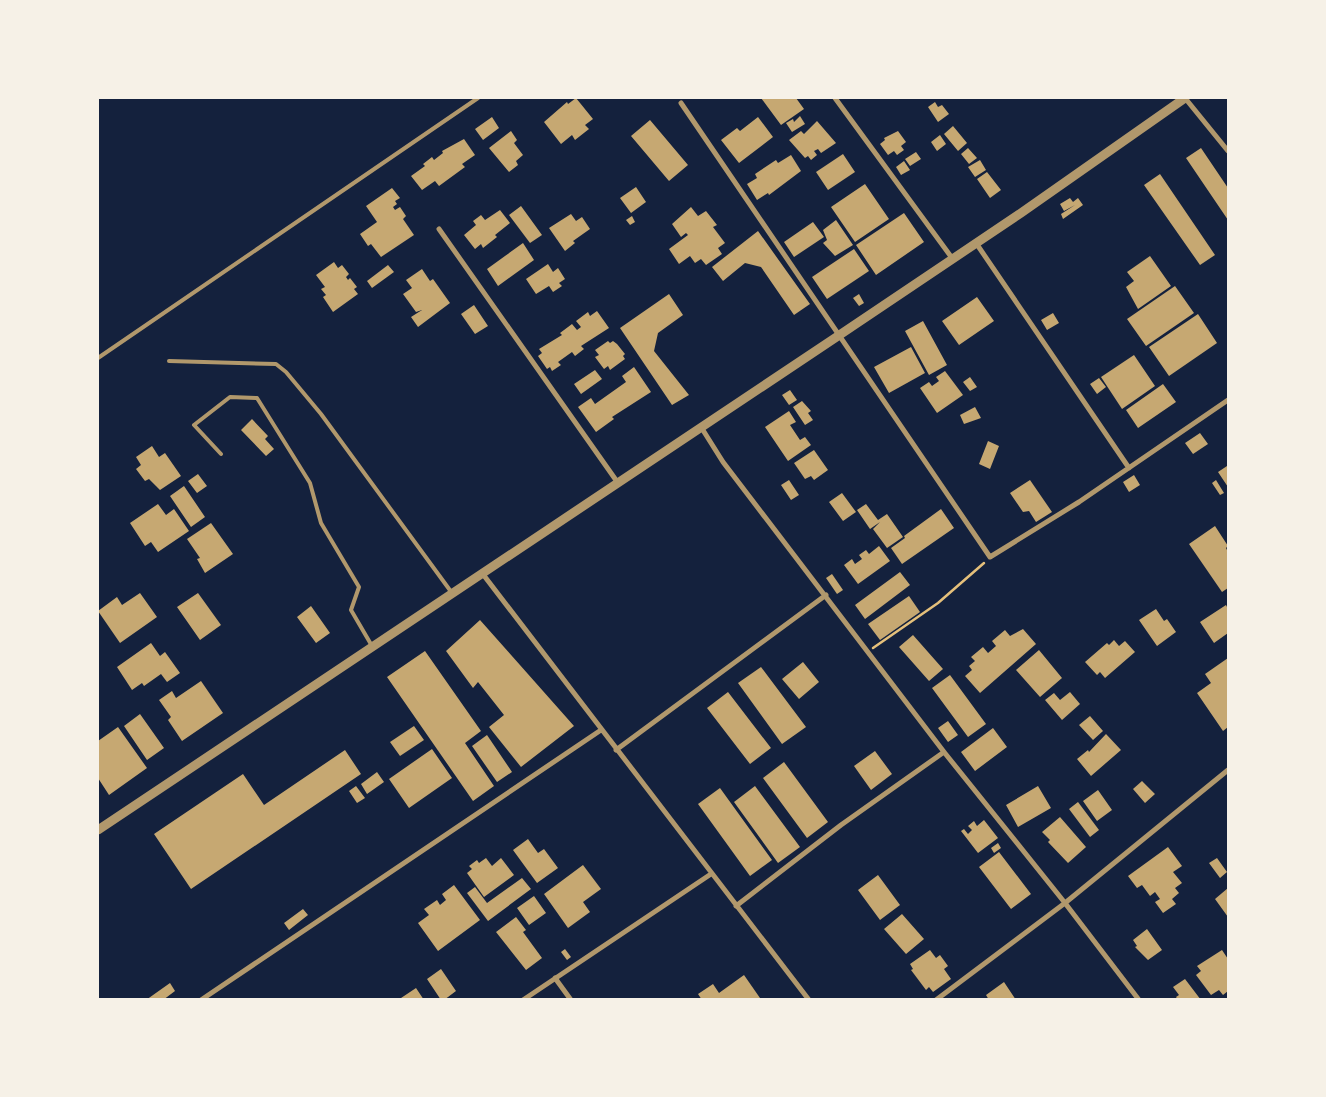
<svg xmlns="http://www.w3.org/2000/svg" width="1326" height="1097" font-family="'Roboto Condensed',sans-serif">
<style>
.building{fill:#c6a872}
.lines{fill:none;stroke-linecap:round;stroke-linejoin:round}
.path{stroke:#e5c07b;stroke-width:2.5}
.service{stroke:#b1986c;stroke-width:4}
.minor{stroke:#b1986c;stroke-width:5}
.tertiary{stroke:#b1986c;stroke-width:9}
</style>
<rect width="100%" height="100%" fill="#14213d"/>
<path class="building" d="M576,98l17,21 -8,6 4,4 -14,11 -3,-5 -11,9 -17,-22 23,-20 1,2z
M761,98h35l8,11 -23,16z
M935,102l3,5 4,-2 7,9 -11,8 -10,-15z
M800,116l5,8 -13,8 -6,-9 7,-4 1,3z
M492,117l7,11 -16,12 -8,-11z
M758,117l15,20 -34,26 -18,-23 16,-12 3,3z
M650,120l38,45 -19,16 -38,-45z
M817,121l19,22 -15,10 -3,-4 -4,2 3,4 -6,5 -3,-4 -3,2 -16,-18 12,-9 3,3z
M953,126l14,17 -9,8 -14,-17z
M511,131l6,9 -3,3 9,12 -7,6 2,4 -9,7 -20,-24z
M898,131l8,11 -5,4 3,4 -7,5 -3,-4 -6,4 -8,-11 5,-4 -1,-2z
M940,135l6,9 -9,7 -6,-9z
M464,139l11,16 -13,9 3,3 -26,19 -4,-5 -13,9 -11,-14 14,-10 -2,-2 9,-7 2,3 9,-7 -1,-2z
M968,148l9,10 -8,6 -8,-10z
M1201,148l27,40v32l-42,-62z
M916,152l5,7 -11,7 -5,-7z
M843,154l12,18 -27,18 -12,-18z
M791,155l10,16 -32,24 -1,-2 -11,7 -10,-16 10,-6 -2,-4 21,-14 2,3z
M980,160l6,10 -11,7 -7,-10z
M904,161l6,9 -9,5 -5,-8z
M987,172l14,18 -11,8 -13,-19z
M1160,174l55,81 -15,10 -56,-80z
M865,184l24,35 -34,23 -24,-35z
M636,187l10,15 -15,11 -11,-15z
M392,188l8,10 -5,3 2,3 -4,3 2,3 5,-3 6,9 -3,3 11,16 -33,22 -10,-13 -3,2 -8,-12 17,-12 -11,-16z
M1070,198l3,4 5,-4 5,7 -20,14 -2,-5 14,-9 -11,6 -4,-7z
M521,206l21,29 -12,8 -21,-28z
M691,207l7,9 8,-5 11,14 -4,2 12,16 -7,5 4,6 -16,11 -5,-6 -6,4 -5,-7 -11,8 -10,-15 19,-14 -2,-2 -5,4 -9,-13z
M500,210l10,13 -15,12 2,2 -14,11 -2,-4 -6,5 -11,-14 12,-10 -3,-4 8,-6 4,5z
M904,213l20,29 -48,33 -20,-30z
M571,214l5,7 6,-4 8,12 -17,12 2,2 -10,8 -16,-23z
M632,216l3,6 -5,3 -4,-5z
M836,220l17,25 -18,11 -12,-13 4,-3 -4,-10z
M813,222l11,15 -30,20 -10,-15z
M758,231l52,73 -16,11 -33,-48 -16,-4 -22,18 -11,-14z
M523,243l11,17 -36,26 -11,-17z
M854,249l15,22 -42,28 -15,-22z
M1150,256l21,30 -33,23 -12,-22 8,-6 -7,-9z
M334,262l4,6 4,-3 7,9 -3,3 2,3 2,-2 7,9 -3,2 4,5 -25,18 -10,-15 3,-2 -5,-6 4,-2 -9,-12z
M548,264l5,8 5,-4 7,11 -6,4 3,3 -9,6 -4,-6 -13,8 -10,-15z
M388,265l6,7 -22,16 -5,-7z
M422,269l8,12 3,-2 17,24 -32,24 -7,-10 11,-7 -6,2 -13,-18 9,-6 -6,-8z
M1175,286l19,27 -48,33 -19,-27z
M669,294l14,21 -25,18 -4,18 35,44 -17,10 -52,-77z
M859,294l5,9 -5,3 -6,-8z
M977,297l17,24 -35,24 -17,-24z
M474,305l14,21 -13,8 -14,-20z
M597,311l12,17 -28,18 3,3 -9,7 -3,-4 -14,10 3,3 -9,6 -2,-4 -3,2 -9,-13 4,-3 -3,-4 23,-14 -2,-2 12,-9 5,6 4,-3 -5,-6 12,-9 2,4z
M1053,313l6,10 -12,7 -6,-10z
M1198,314l19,29 -48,33 -20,-29z
M923,321l24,44 -18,10 -24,-44z
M608,341l2,2 3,-2 4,3 8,10 -2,2 2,3 -15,11 -2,-4 -4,3 -9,-12 4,-2 -4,-5z
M911,347l14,26 -36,20 -15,-26z
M1134,355l21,31 -33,23 -21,-32z
M634,367l17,25 -39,25 2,2 -18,13 -18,-25 13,-9 4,6 31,-22 -4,-6z
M595,370l7,9 -21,15 -7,-10z
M945,371l18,24 -26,18 -17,-25 9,-6 3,4 7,-5 -3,-4z
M970,377l7,10 -7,4 -7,-9z
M1099,378l7,9 -9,7 -7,-10z
M1163,384l13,18 -38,26 -12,-18z
M790,390l7,10 -8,5 -7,-10z
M802,401l9,10 -3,2 5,7 -8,5 -12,-18z
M975,407l6,11 -17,6 -4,-9z
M789,411l7,11 -6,3 10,15 5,-3 6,8 -23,16 -23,-34z
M252,419l16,17 -3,3 9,10 -8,7 -25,-26z
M1200,433l8,11 -15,10 -8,-11z
M988,441l11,5 -9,23 -11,-5z
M152,446l7,11 6,-4 16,23 -21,14 -11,-11 -4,2 -9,-12 5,-4 -5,-8z
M814,450l14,20 -14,10 -3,-4 -6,3 -11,-16z
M1227,466l1,2v19l-10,-15z
M198,474l9,12 -10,7 -9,-12z
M1134,475l6,10 -11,7 -6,-10z
M789,480l10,15 -8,5 -10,-15z
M1030,480l22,32 -16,10 -7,-11 -6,1 -13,-19z
M1216,480l8,13 -4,2 -8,-12z
M184,486l21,31 -14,10 -21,-31z
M842,493l14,19 -13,9 -14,-19z
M158,504l8,11 8,-6 15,22 -31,21 -7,-10 -6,4 -15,-23z
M866,504l12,16 9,-6 16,23 -16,11 -14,-19 7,-7 -10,7 -13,-19z
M941,509l13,19 -52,36 -11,-16 14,-10 -1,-2z
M211,523l22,31 -28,19 -8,-14 3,-1 -13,-19z
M1215,526l13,20 -2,2 2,4v36l-6,4 -33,-48z
M879,546l11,15 -32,23 -14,-19 8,-6 3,5 7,-5 -3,-4 7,-5 3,4z
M900,572l10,13 -45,34 -10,-14z
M832,574l11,16 -6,4 -11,-16z
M140,593l17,24 -37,26 -22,-32 19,-14 5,8z
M198,593l23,32 -21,15 -23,-33z
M909,596l11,16 -40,28 -12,-16z
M1226,605l2,4v24l-14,10 -14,-21z
M311,606l19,27 -14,10 -19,-26z
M1156,609l8,12 3,-2 9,13 -19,14 -18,-26z
M480,620l94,106 -53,41 -32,-40 15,-12 -26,-33 -5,6 -27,-37z
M1023,629l13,15 -56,49 -15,-17 7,-6 -3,-4 6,-5 -4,-4 12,-10 5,6 8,-7 -4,-5 13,-11 5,6z
M913,635l30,34 -14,12 -30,-34z
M1114,640l5,6 6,-5 10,11 -30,26 -5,-6 -3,3 -12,-13 22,-19 2,2z
M151,643l9,13 5,-4 15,21 -13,9 -6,-8 -17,12 -2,-3 -10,7 -15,-23z
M1039,650l23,28 -22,19 -24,-27z
M425,651l56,80 -16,12 29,43 -21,15 -86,-124z
M1228,658v69l-5,4 -26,-38 14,-10 -6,-9z
M803,662l16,20 -20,17 -17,-20z
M761,667l45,60 -24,17 -44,-61z
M950,675l36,49 -18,13 -36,-49z
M201,681l22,32 -41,28 -14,-21 3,-3 -12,-17 13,-9 4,7z
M728,692l43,56 -21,16 -43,-56z
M1070,692l10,12 -18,16 -17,-20 9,-7 6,7z
M140,714l24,34 -17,12 -23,-34z
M1090,716l13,15 -10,9 -14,-15z
M948,721l10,14 -10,7 -10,-14z
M414,726l10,14 -24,16 -10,-14z
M118,727l29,41 -38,27 -11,-17v-37z
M993,728l14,19 -32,24 -14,-19z
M1106,734l15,16 -30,26 -14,-17 11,-9 1,2z
M487,735l25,37 -15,10 -25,-36z
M432,749l20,29 -43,30 -20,-29z
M345,750l16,24 -170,115 -37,-55 89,-60 21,31z
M875,751l17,23 -21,16 -17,-24z
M784,762l44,60 -21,16 -44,-60z
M377,772l7,10 -17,12 -6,-10z
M1142,781l13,13 -10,9 -12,-14z
M356,786l9,12 -8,5 -8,-12z
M755,786l45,61 -22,16 -44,-61z
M1038,786l13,22 -33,19 -12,-22z
M720,788l52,72 -22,16 -52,-72z
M1098,790l14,20 -15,11 -14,-20z
M1078,802l21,28 -9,7 -21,-28z
M1060,817l26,30 -18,16 -20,-21 2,-2 -8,-8z
M984,820l14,18 -20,15 -17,-22 3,-2 4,5 4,-4 -4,-4 6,-5 3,5z
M528,839l10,14 6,-4 14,19 -21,15 -24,-33z
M998,843l3,5 -7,5 -3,-5z
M1168,847l14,19 -9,6 9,11 -7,5 4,5 -7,6 4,5 -13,9 -8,-11 5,-3 -5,-7 -5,4 -8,-11 -5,3 -9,-12z
M999,852l32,42 -20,15 -32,-42z
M486,858l6,8 9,-8 13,17 -30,22 -17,-24 5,-4 -3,-3 8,-6 2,3z
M1217,858l10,14 -7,6 -11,-15z
M583,865l18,24 -18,13 7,10 -22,16 -24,-34z
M878,875l22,30 -20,15 -22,-30z
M522,878l9,11 -43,32 -21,-28 8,-6 12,16z
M454,885l26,35 -42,31 -20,-28 11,-8 -5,-6 13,-9 3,5 6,-5 -4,-6z
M1228,888v29l-13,-18z
M534,896l12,17 -17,12 -12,-17z
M303,909l5,6 -19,15 -5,-7z
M902,914l22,25 -18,15 -22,-25z
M516,917l10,13 -3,2 19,26 -16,12 -30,-38z
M1147,929l15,21 -14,10 -13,-13 2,-1 -4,-6z
M565,949l6,8 -4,3 -6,-8z
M930,950l6,8 4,-3 8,11 -4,3 7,10 -18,13 -4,-5 -3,3 -15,-20 2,-1 -3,-5z
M1222,950l6,9v32l-5,4 -4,-5 -8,5 -15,-20 5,-4 -4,-5z
M441,969l15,22 -12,9h-3l-14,-21z
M744,975l16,23 -1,2h-57l-4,-6 15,-10 6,9z
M1185,979l16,21h-23l-2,-3 3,-2 -6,-8z
M1004,982l12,18h-27l-3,-5z
M170,983l5,8 -12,9h-17z
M416,988l8,12h-22l-1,-2z"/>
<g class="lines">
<path class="path" d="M873,648l65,-45 46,-40"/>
<path class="service" d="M98,358l380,-260
M169,361l107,3 10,8 35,42 131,179
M221,454l-27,-29 36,-28 27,1 53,85 11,40 38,64 -8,23 21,36"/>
<path class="minor" d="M835,98l117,160
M1185,98l43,53
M681,103l309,454 89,-55 149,-102
M439,229l179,254
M976,243l153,225
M701,427l22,35 221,290 121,151 74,97
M482,573l327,427
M616,750l210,-155
M736,906l105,-81 103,-73
M555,978l16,22
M201,1000l400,-270
M523,1000l188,-126
M936,1000l129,-97 163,-133"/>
<path class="tertiary" d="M98,830l740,-494 183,-123 164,-115"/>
</g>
<rect width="1326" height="1097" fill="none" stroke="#f6f1e7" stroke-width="198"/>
</svg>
